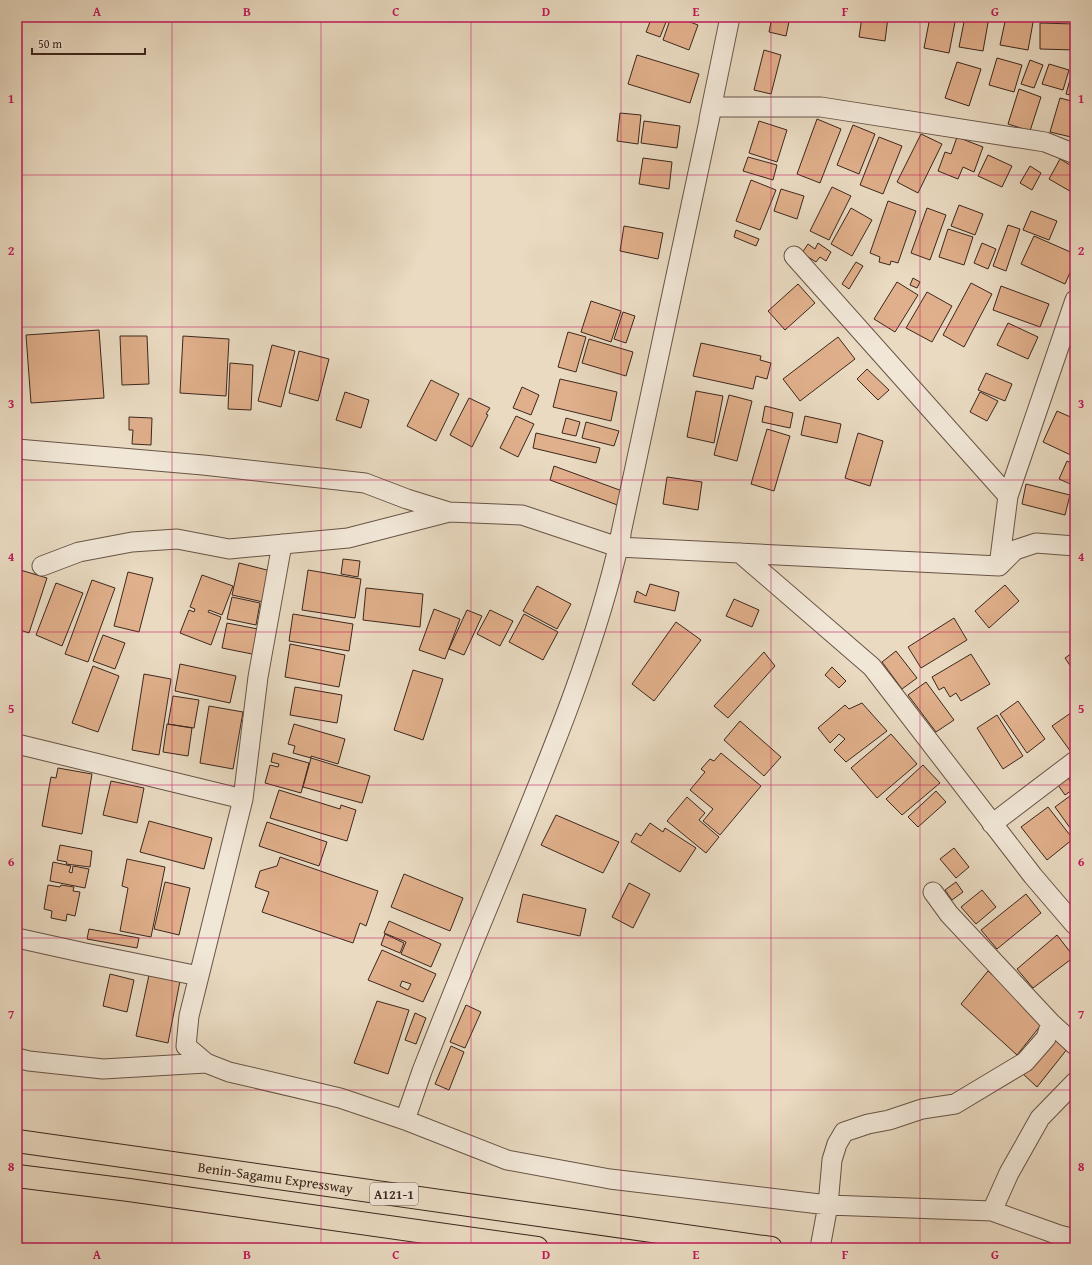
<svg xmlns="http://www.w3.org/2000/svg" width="1092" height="1265" font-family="'Gentium Book Plus',serif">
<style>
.building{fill:#e0af8b;stroke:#3d271d;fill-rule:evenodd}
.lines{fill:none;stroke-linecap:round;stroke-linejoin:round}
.minor-casing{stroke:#685446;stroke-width:21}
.highway-casing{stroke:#3d271d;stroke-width:24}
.minor{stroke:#f1e7d7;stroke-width:19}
.highway{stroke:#e9dac1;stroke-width:22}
.grid{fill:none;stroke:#c2185b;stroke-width:1;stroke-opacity:0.55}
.labels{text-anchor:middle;stroke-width:3;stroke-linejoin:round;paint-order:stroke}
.shield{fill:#f1e7d7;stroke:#736155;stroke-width:1}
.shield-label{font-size:13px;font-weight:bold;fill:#3d271d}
.street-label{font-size:14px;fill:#3d271d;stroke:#f1e7d7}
.neatline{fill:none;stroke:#c2185b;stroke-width:1.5}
.grid-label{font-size:13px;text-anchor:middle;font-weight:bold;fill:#c2185b}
</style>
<rect width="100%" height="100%" fill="#e9dac1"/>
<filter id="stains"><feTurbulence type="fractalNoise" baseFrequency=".005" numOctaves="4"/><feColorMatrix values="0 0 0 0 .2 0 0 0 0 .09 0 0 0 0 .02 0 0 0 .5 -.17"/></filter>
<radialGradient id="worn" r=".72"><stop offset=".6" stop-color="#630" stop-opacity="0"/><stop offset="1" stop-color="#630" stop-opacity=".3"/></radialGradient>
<path class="building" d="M652,17h16l-8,20 -14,-5z
M671,17h6l21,8 -9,25 -26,-10z
M772,17h18l-4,19 -17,-4z
M862,17h26l-3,24 -26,-4z
M930,17h26l-7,36 -25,-5z
M965,17h24l-6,34 -24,-4z
M1006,17h28l-6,33 -28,-5z
M1040,23l35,1v26l-35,-1z
M764,50l17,5 -10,39 -17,-4z
M637,55l62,19 -9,29 -62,-19z
M997,58l25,7 -8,27 -25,-7z
M1030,60l13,5 -9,23 -13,-4z
M957,62l24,7 -12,37 -24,-8z
M1049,64l20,6 -6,20 -21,-6z
M1073,69l2,1v26l-9,-2z
M1019,89l22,8 -11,34 -22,-7z
M1060,98l15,4v22l-4,13 -21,-5z
M620,113l21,2 -3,29 -21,-3z
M817,119l24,10 -21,54 -23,-9z
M644,121l36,5 -3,22 -36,-5z
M759,121l28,9 -10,32 -28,-9z
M853,125l22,9 -16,40 -22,-9z
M921,134l21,10 -24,49 -21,-11z
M879,137l23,9 -19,48 -23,-9z
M957,137l26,10 -9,25 -11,-5 -5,12 -20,-8 7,-19 6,2z
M988,155l24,11 -10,21 -24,-11z
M748,157l29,8 -4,15 -30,-9z
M643,158l29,4 -3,27 -30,-5z
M1060,159l15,9v26l-26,-15z
M1030,166l11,7 -9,17 -12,-7z
M751,180l25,10 -16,40 -24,-9z
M832,187l19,9 -22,44 -19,-9z
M781,189l23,7 -7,23 -23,-8z
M888,201l28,10 -18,52 -7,-2 -1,4 -11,-3 1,-5 -10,-4z
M959,205l24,9 -8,21 -24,-9z
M851,208l21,12 -20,36 -21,-12z
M927,208l19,7 -16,45 -19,-7z
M1031,211l26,10 -8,19 -26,-10z
M1008,225l12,4 -14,42 -13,-5z
M624,226l39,7 -5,26 -38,-8z
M948,229l25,8 -9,28 -25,-8z
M736,230l23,9 -3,7 -22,-9z
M1034,236l41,18v7l-10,23 -44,-20z
M818,243l13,9 -5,9 -6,-4 -4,5 -14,-9 6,-9 7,5z
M982,243l14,6 -8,20 -14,-6z
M856,262l7,4 -14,23 -7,-5z
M913,278l7,4 -3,6 -7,-3z
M897,282l21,13 -23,37 -21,-13z
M971,283l21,11 -28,53 -21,-12z
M798,284l17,19 -30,27 -17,-19z
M1001,286l48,18 -9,23 -47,-17z
M927,292l25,14 -20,36 -26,-14z
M591,301l30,10 -10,31 -30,-10z
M623,312l12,4 -9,27 -12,-4z
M1008,323l30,14 -10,22 -31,-14z
M99,330l5,68 -73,5 -5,-68z
M568,332l18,5 -10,35 -18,-5z
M120,336h27l2,48 -27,1z
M183,336l46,3 -3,57 -46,-3z
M838,337l17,22 -55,42 -17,-22z
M589,339l44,13 -7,24 -44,-13z
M701,343l60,13 -1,4 11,3 -4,16 -11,-3 -3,13 -60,-13z
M272,345l23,6 -14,56 -23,-6z
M299,351l30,8 -11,42 -29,-8z
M1075,352v13l-5,-2z
M230,363l23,2 -2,45 -23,-1z
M867,369l22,21 -11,10 -21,-21z
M986,373l26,11 -7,17 -27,-11z
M560,379l57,13 -6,29 -58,-14z
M431,380l28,14 -23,47 -29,-15z
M522,387l17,8 -8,20 -18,-7z
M696,391l27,5 -9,47 -27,-6z
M345,392l24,8 -8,28 -25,-8z
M980,392l18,9 -11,20 -17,-9z
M729,395l23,6 -15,60 -23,-6z
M469,398l21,10 -4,6 2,1 -16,32 -22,-12z
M765,406l28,7 -3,15 -28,-6z
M1057,411l18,8v38l-32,-15z
M516,416l18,8 -16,33 -18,-9z
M805,416l36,8 -4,19 -36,-8z
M129,417l23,1 -1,27 -19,-1 1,-14h-4z
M566,418l14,4 -4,14 -14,-3z
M586,422l33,9 -5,15 -32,-8z
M767,429l23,7 -16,55 -23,-7z
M536,433l64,15 -4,15 -63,-15z
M858,433l25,8 -13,45 -25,-8z
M1067,461l8,4v21l-16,-7z
M554,466l71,26 -5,14 -70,-26z
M667,477l35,5 -4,28 -35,-6z
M1026,484l44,11 -5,20 -43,-11z
M343,559l17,2 -2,16 -17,-3z
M239,563l32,8 -8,31 -31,-7z
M17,569l30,9 -18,55 -12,-4z
M308,570l53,9 -6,39 -53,-8z
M128,572l25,6 -14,54 -25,-6z
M202,575l31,11 -11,29 -13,-5 -1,2 13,5 -10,28 -31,-12 9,-23 5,2 1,-3 -5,-2z
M92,580l23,8 -27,74 -23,-8z
M56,583l27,10 -21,53 -26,-11z
M650,584l29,8 -4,19 -41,-9 3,-11 9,5z
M1005,585l14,16 -30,27 -14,-17z
M537,586l34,18 -14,25 -34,-18z
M366,588l57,6 -3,33 -57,-7z
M232,597l28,6 -4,22 -29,-6z
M734,599l25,11 -7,17 -26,-11z
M434,609l26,10 -15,40 -26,-9z
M467,610l15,6 -18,39 -15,-6z
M490,610l23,11 -13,25 -23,-12z
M293,614l60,10 -4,27 -60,-10z
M524,614l34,18 -15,28 -34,-18z
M954,618l13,22 -46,28 -13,-21z
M676,622l25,18 -47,61 -22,-17z
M227,623l36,7 -6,25 -35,-7z
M103,635l22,8 -10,26 -22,-8z
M290,644l55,11 -6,32 -54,-10z
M896,651l21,27 -15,11 -20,-27z
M1075,651v22l-10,-15z
M764,652l11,14 -47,52 -14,-12z
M971,654l19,30 -29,17 -5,-8 -6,4 -6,-10 -5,3 -7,-13z
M180,664l56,12 -6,27 -55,-12z
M93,666l26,10 -21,56 -26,-9z
M832,667l14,14 -7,7 -14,-13z
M413,670l30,9 -20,61 -29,-10z
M144,674l27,5 -12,76 -27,-5z
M926,682l28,38 -18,12 -28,-37z
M295,687l47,8 -5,28 -47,-8z
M173,696l26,4 -5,28 -26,-4z
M1018,701l27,38 -18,14 -27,-39z
M862,703l25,28 -41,31 -12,-12 11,-11 -6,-5 -9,9 -12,-15 27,-23 4,4z
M209,706l34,6 -10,57 -33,-6z
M1075,710v40l-4,2 -19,-26z
M997,715l26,41 -20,13 -26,-41z
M740,721l41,36 -17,19 -40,-36z
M167,724l25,4 -4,28 -25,-4z
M294,724l51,15 -7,25 -27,-8v2l-18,-5 2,-7 -7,-2z
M891,734l26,30 -40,34 -26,-30z
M273,753l36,10 -8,30 -36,-10 5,-18 8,2 1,-3 -8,-2z
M721,753l40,33 -41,49 -17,-14 10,-12 -23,-19 15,-18 -4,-3 9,-10 4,2z
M311,758l59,18 -8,27 -59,-16z
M923,765l17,18 -38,32 -16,-16z
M58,768l34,6 -10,60 -40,-8 9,-49 5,1z
M1068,778l7,10 -10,7 -7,-10z
M111,781l33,7 -7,35 -34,-8z
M279,790l61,19 1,-4 15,5 -9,31 -77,-23z
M936,791l10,11 -28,25 -10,-10z
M1074,793l1,2v36l-2,1 -18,-25z
M687,797l18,16 -6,7 20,17 -13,16 -39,-32z
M1048,807l25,32 -26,21 -26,-33z
M556,815l63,27 -16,31 -62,-28z
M149,821l63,17 -8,31 -64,-17z
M267,822l60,20 -8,24 -60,-20z
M650,823l13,9 2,-4 31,20 -16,24 -49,-30 5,-9 5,3z
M60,845l32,6 -2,16 -24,-3 1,-2 -10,-2z
M954,848l15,19 -13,11 -16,-19z
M280,857l98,34 -12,35 -6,-3 -7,20 -91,-31 7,-20 -14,-5 5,-16 17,-5z
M127,859l38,8 -14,70 -31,-6 8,-43 -6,-2z
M53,862l18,4 -2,6 3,1 1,-7 16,3 -4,19 -35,-7z
M404,874l59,24 -13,33 -59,-24z
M165,882l25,6 -11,47 -25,-6z
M956,882l7,10 -11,8 -7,-10z
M629,883l21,11 -17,34 -21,-11z
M48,885l12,2 1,-2 13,2 -1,4 7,1 -5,24 -8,-2 -1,7 -15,-3 1,-7 -8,-2z
M982,890l14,17 -20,17 -15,-17z
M523,894l63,15 -6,27 -63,-14z
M1026,894l15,19 -44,36 -16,-19z
M389,921l52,23 -10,23 -30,-13 5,-12 -22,-9z
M89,929l50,9 -2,10 -50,-9z
M385,934l19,9 -4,10 -19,-8z
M1057,935l17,22 -41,31 -16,-19z
M382,950l54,24 -13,28 -55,-22zM402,981l9,3 -3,6 -8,-4z
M988,971l57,49 -28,35 -56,-51z
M110,974l24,6 -7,32 -24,-6z
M149,975l31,6 -12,62 -32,-7z
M377,1001l32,9 -21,64 -34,-11z
M466,1005l15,7 -16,36 -15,-6z
M415,1013l11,5 -10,26 -11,-4z
M1054,1037l14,11 -31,39 -15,-14z
M451,1046l13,6 -15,38 -14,-6z"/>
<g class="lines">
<defs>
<path id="minor" d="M709,119l21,-102
M1075,154l-30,-12 -224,-35h-109l-94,440 381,19 16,-16 21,-7 39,3
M794,256l214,240
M17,449l186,16 162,18 42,16 42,13 73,3 96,32
M282,544l-24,133 -15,122 -54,217 -3,30 20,17 23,9 111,26 65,22 102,40 103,19 218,26 164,6 67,24 16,4
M740,553l132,114 161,209 42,49
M42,566l37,-14 53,-10 45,-3 52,10 119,-11 101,-26
M999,566l9,-70 67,-196
M17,744l226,55
M992,824l83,-63
M933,892l16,22 102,109
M17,938l68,15 114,23
M17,1058l12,3 74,8 103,-6
M405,1120l17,-49c29,-74 59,-148 90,-222 42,-102 85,-206 109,-314
M992,1211l17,-38 31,-55 35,-36
M820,1248l8,-43 4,-45 5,-16 7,-12 24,-8 21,-4 33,-11 33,-5 70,-42 21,-24 5,-15 24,22"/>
<g id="highway">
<path id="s1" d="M17,1141l754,107"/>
<path d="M17,1176l112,14 408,58"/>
</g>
</defs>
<use href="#minor" class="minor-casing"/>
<use href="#highway" class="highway-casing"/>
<use href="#minor" class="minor"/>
<use href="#highway" class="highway"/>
</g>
<path class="grid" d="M172,17v1231M321,17v1231M471,17v1231M621,17v1231M771,17v1231M920,17v1231M17,175h1058M17,327h1058M17,480h1058M17,632h1058M17,785h1058M17,938h1058M17,1090h1058"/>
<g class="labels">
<rect class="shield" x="370" y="1183" width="48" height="22" rx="3"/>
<g class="shield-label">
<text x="394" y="1199">A121-1</text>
</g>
<g class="street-label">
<text dy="5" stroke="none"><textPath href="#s1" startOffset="261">Benin-Sagamu Expressway</textPath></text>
</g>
</g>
<rect width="1092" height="1265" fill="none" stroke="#e9dac1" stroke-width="44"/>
<path d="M32 48v6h113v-6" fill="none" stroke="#3d271d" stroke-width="2"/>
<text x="38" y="48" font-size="12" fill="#3d271d" stroke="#f1e7d7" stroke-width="3" paint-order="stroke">50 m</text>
<rect x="22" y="22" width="1048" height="1221" class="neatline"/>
<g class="grid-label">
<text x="97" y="16">A</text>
<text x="247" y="16">B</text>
<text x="396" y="16">C</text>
<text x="546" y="16">D</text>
<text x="696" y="16">E</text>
<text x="845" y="16">F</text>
<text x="995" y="16">G</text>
<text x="11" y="103">1</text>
<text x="1081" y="103">1</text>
<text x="11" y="255">2</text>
<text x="1081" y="255">2</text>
<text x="11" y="408">3</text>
<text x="1081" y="408">3</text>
<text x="11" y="561">4</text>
<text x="1081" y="561">4</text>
<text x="11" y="713">5</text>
<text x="1081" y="713">5</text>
<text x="11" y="866">6</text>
<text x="1081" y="866">6</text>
<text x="11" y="1019">7</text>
<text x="1081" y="1019">7</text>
<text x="11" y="1171">8</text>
<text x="1081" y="1171">8</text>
<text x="97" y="1259">A</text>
<text x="247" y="1259">B</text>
<text x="396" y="1259">C</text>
<text x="546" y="1259">D</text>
<text x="696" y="1259">E</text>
<text x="845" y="1259">F</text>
<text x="995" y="1259">G</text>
</g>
<rect width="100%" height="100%" filter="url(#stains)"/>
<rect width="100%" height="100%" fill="url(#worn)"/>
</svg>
